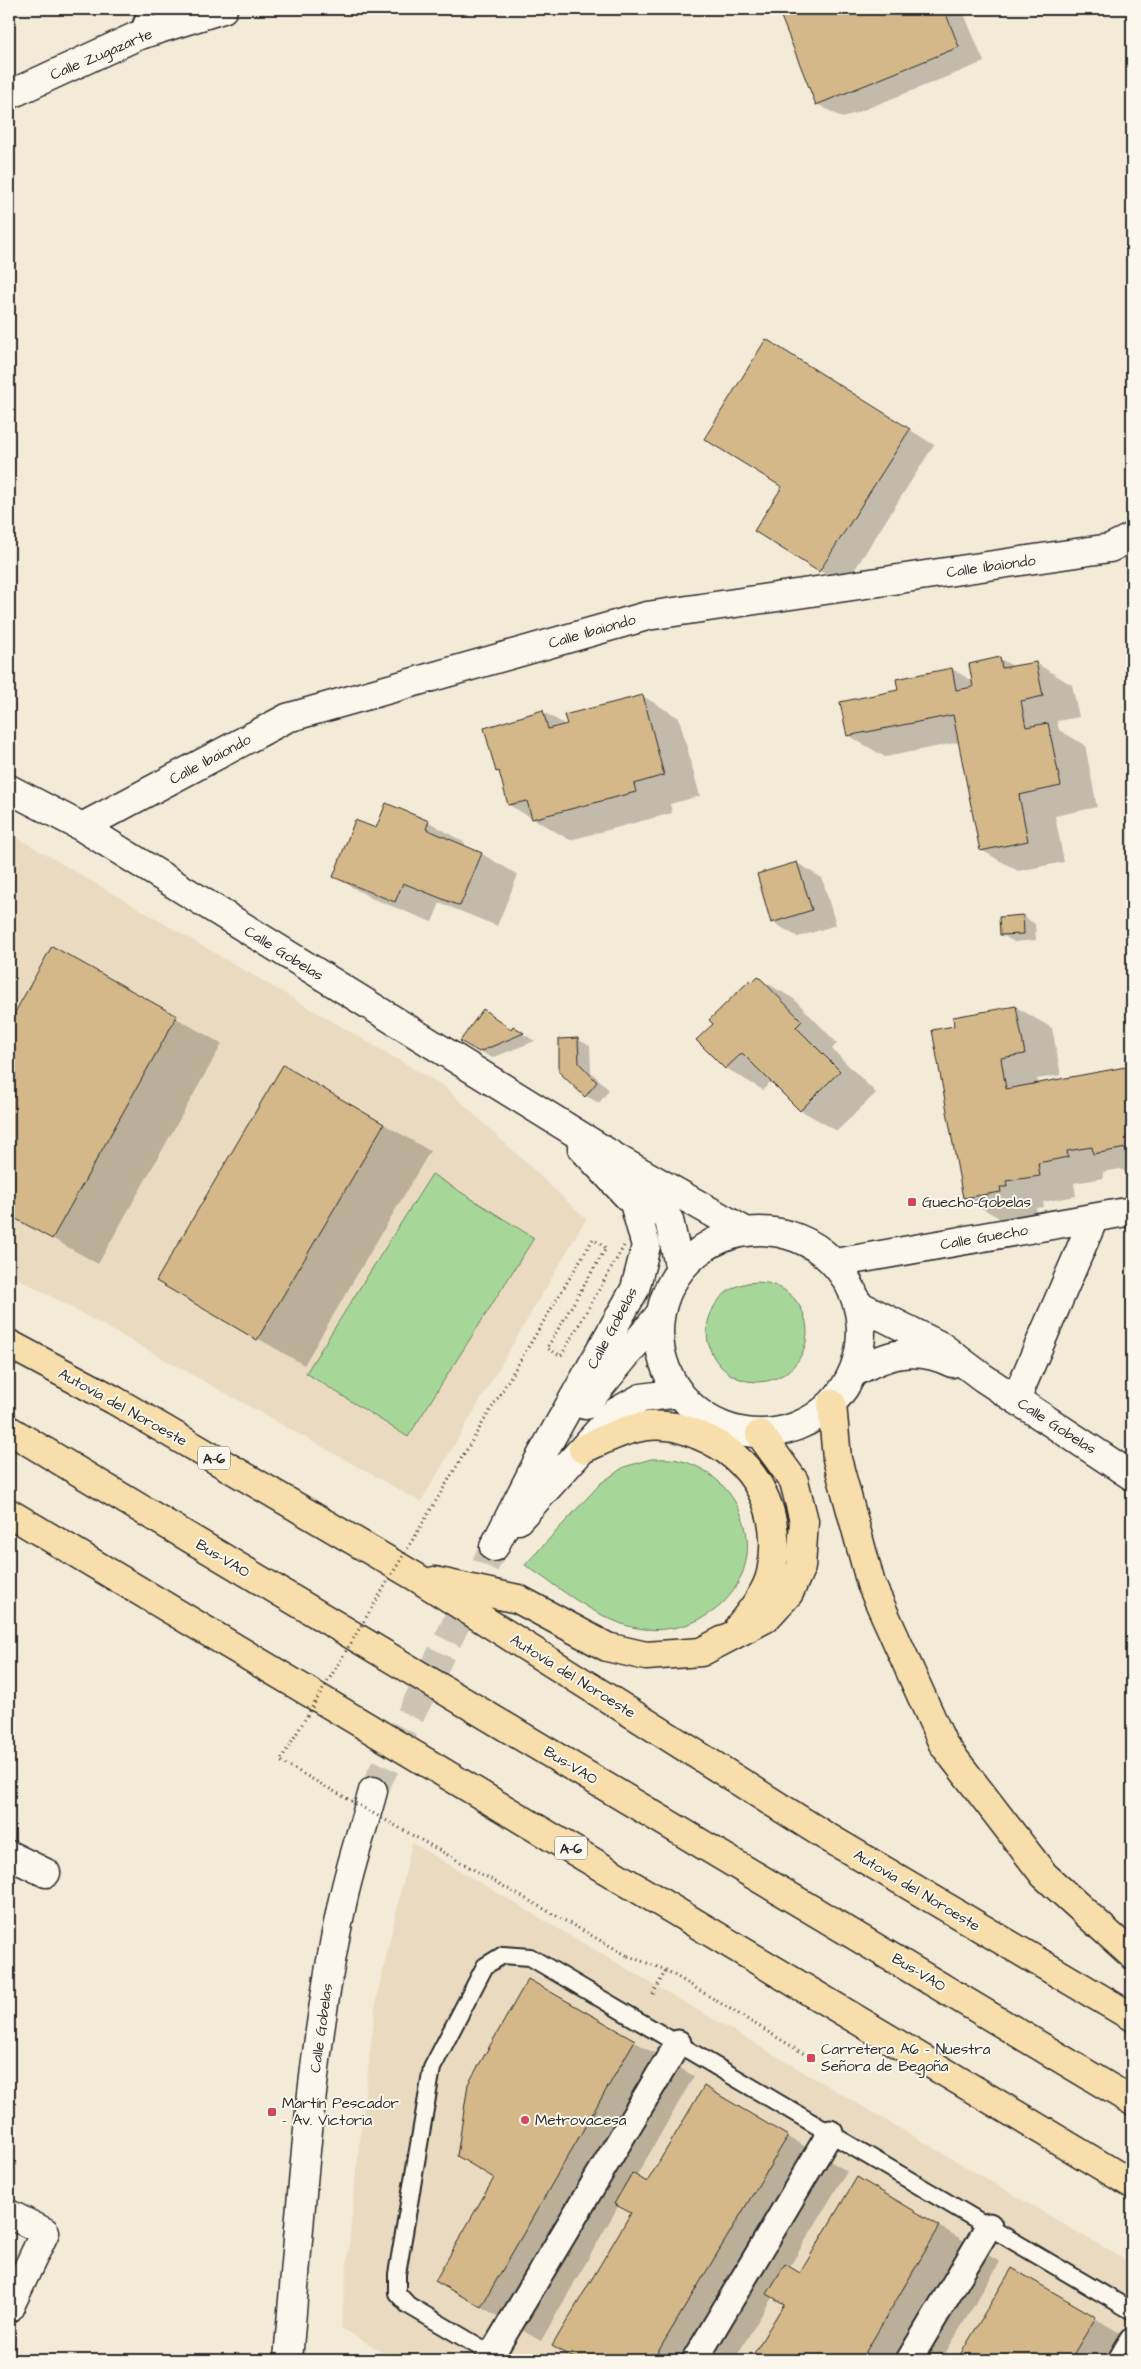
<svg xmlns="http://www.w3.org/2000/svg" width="1141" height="2369" font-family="'Architects Daughter',sans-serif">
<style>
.built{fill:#eadbc0}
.green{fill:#a7d798;stroke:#698162}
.shadow{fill:#0003}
.building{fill:#d4b889;stroke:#2b2b2b}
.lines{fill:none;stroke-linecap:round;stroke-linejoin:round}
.minor-tunnel{stroke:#cbc4b5;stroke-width:28;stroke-dasharray:28 14;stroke-linecap:butt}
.service-casing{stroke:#2b2b2b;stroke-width:20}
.pedestrian-casing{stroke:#2b2b2b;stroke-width:29}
.minor-casing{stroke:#2b2b2b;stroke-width:31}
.motorway-casing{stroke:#2b2b2b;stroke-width:31}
.path{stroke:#2b2b2b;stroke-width:3;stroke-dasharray:1 4;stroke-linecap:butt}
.service{stroke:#fbf7ec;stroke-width:16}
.pedestrian{stroke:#fbf7ec;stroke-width:25}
.minor{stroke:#fbf7ec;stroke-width:28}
.motorway{stroke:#f8deab;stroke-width:28}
.path-bridge{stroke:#2b2b2b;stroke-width:3;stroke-dasharray:1 4;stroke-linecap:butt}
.poi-dot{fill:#d1495b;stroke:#fbf7ec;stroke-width:2}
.labels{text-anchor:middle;stroke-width:4;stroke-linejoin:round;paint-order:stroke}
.shield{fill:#fbf7ec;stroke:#696865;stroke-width:1}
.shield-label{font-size:14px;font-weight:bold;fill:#2b2b2b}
.street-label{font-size:15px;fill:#2b2b2b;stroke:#fbf7ec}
.poi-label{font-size:15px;fill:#2b2b2b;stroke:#fbf7ec;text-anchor:start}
</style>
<rect width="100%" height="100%" fill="#f3ead8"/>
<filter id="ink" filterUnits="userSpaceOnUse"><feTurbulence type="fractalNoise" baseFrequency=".02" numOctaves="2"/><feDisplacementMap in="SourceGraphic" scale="10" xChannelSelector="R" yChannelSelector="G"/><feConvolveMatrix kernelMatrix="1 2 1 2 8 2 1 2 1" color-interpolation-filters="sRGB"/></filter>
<g filter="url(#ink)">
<path class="built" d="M9,833l436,254 141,132 -165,283 -412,-229z
M412,1843l720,421v96h-736l-55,-32 13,-137 22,-190z"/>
<path class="green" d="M432,1174l102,64 -126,199 -102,-64z
M707 1332a50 50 0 1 1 100 0a50 50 0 1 1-100 0Z
M651,1459c10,0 21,-1 31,2 46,12 79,66 60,113 -18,47 -75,66 -120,50 -35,-13 -67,-39 -97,-59l76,-82 23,-16z"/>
<path class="shadow" d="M779,9h183l22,53 -141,56 -26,-14z
M792,355l142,90 -89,140 -25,-14 -37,-84z
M1000,659l15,8 21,-4 36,22 7,32 -22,4 2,9 26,15 12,62 -42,9 9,46 -46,9 -37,-21 -21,-108 -75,15 -37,-22 51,-44 53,-22 22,13z
M643,696l36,22 21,78 -30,8 2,9 -102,27 -61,-35 -8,-31 -4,-3 46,-59 25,14z
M387,805l42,17 36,21 -1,4 18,7 36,21 -21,51 -57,-23 -8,19 -61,-24 -36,-21 42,-47z
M797,863l25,15 14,47 -38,12 -26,-15z
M1023,916l12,8 1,16 -22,2 -13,-8z
M52,948l170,96 -124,220 -89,-50v-189z
M758,978l36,21 43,44 -5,6 44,44 -39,38 -37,-21 -29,-29 -8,9 -37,-22 -28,-28z
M1016,1007l36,21 9,47 -24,4 1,5 94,-16v107l-12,-6 -17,3 1,6 -30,5 2,13 -33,6 1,5 -8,1 1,4 -36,7 -37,-21 -9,-171z
M483,1011l29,19 1,-2 22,13 -43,17 -30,-17z
M577,1039l13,7 1,26 18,18 -10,13 -13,-7 -26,-25z
M284,1066l146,85 -126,214 -146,-84z
M528,1980l166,96 -58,101 11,6 117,-60 83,48 -58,97 11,6 117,-61 83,49 -57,95 5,3h-196l34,-57 -13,-7 -39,64h-155l-25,-15 79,-132 -14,-8 -78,136 -105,-60 60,-104z
M1013,2270l119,70v20h-174z"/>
<path class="building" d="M778,9h166l15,38 -143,58z
M766,339l144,90 -91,143 -65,-41 28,-44 -78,-48z
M1000,657l2,11 34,-6 7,34 -22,5 5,26 22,-4 13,63 -42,9 9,46 -48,10 -27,-136 -106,21 -7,-34 58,-12 -2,-11 56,-11 4,22 17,-3 -4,-23z
M643,695l21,80 -30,9 2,8 -104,27 -5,-18 -19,4 -9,-34 -3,1 -12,-44 59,-18 5,19 19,-5 -3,-9z
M386,803l43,18 -3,8 56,24 -22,53 -57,-23 -8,19 -62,-25 22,-57 21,8z
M797,862l15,48 -41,13 -14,-49z
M1023,915l1,19 -24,1 -1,-18z
M52,946l125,70 -125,223 -43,-24v-192z
M758,976l44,45 -6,6 44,44 -40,40 -58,-58 -17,16 -29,-29 17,-16 -4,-4 41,-40 2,2z
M1016,1006l9,48 -24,4 5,31 125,-23 1,81 -39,7 -1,-7 -25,4 1,6 -30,6 2,13 -34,5 1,6h-7l1,5 -38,6 -31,-168 22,-4 -1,-9z
M483,1009l28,20 2,-3 11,7 -45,19 -19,-11z
M578,1038l1,25 18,19 -12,15 -26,-25v-33z
M283,1065l101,59 -127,216 -101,-59z
M528,1979l107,61 -154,267 -46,-26 59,-103 -37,-22 11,-72z
M704,2086l84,50 -135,224h-76l-25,-14 79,-133 -17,-9 18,-31 15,9z
M857,2177l83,49 -79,134h-111l34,-56 -17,-10 18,-30 15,9z
M1012,2268l84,49 -26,43h-113z
M940,2354l10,6h-13z"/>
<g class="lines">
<path class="minor-tunnel" d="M373,1791l121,-244"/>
<defs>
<path id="service" d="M137,36l10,-27
M500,2359l-92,-54 -11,-12v-19l35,-206 53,-102 18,-11 27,2 602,354"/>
<path id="pedestrian" d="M492,2354l186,-311
M695,2360l135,-227
M909,2360l80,-134
M1121,2360l11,-19"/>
<path id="minor" d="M9,95l128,-59 86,-27
M9,789l73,38 539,334 124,70
M82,827l205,-109 360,-102 463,-68 22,-11
M631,1174l38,46 11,50
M659 1332a101 101 0 1 1 202 0a101 101 0 1 1-202 0Z
M835,1263l297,-52
M859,1305l82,41 41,31 150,99
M853,1373c34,-19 62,-28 99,-10
M1016,1399l78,-181
M585,1405l75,-91
M518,1520l98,-108 25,-14 38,-5
M494,1547l43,-84 98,-174 11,-43 -12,-43 -52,-55
M9,1855l37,18
M9,2214l36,18 -36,76
M288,2360c13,-152 22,-306 54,-456 8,-38 21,-76 31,-113"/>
<path id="motorway" d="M9,1344l105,56 302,177 408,258 308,182
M832,1404l5,55 34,125 72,160 101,131 88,80
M9,1430l1123,671
M583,1449c27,-12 52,-26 83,-23 11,0 22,5 32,9 58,23 86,78 73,138 -4,19 -20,38 -31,52
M9,1513l1123,671
M434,1581l84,18 89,48 39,9 55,-4 65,-34 23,-25 12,-26 3,-46 -10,-40 -34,-47"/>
</defs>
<use href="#service" class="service-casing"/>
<use href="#pedestrian" class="pedestrian-casing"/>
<use href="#minor" class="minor-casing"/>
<use href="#motorway" class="motorway-casing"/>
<path class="path" d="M628,1956l38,14 145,88
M653,1994l13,-24"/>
<use href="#service" class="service"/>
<use href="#pedestrian" class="pedestrian"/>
<use href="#minor" class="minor"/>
<use href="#motorway" class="motorway"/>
<path class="path-bridge" d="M624,1246l-63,110 -14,-8 59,-100 -13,-9 -313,522 348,195"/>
</g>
</g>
<g class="poi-dot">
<rect x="907" y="1197" width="10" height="10" rx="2.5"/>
<rect x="806" y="2053" width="10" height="10" rx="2.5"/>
<rect x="267" y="2107" width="10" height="10" rx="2.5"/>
<circle cx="525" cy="2120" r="5"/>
</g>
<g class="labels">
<g class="shield">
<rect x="198" y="1446.5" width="32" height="23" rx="4"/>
<rect x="555" y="1836.5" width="32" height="23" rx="4"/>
</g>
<g class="shield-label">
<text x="214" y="1463">A-6</text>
<text x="571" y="1853">A-6</text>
</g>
<g class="street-label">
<text transform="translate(101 54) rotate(-23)" y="5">Calle Zugazarte</text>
<text transform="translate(991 566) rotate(-8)" y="5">Calle Ibaiondo</text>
<text transform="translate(592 631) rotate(-16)" y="5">Calle Ibaiondo</text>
<text transform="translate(210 759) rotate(-28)" y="5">Calle Ibaiondo</text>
<text transform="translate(284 953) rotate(32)" y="5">Calle Gobelas</text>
<text transform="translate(984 1237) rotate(-10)" y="5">Calle Guecho</text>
<text transform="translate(612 1328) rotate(-62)" y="5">Calle Gobelas</text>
<text transform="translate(123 1407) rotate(29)" y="5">Autovía del Noroeste</text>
<text transform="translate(1057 1426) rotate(33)" y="5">Calle Gobelas</text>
<text transform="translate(223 1558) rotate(31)" y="5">Bus-VAO</text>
<text transform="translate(573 1676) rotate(32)" y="5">Autovía del Noroeste</text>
<text transform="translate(571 1765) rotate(31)" y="5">Bus-VAO</text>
<text transform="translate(917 1890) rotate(31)" y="5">Autovía del Noroeste</text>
<text transform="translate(919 1972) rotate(31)" y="5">Bus-VAO</text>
<text transform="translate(321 2028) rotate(-82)" y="5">Calle Gobelas</text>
</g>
<g class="poi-label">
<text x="922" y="1207">Guecho-Gobelas</text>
<text x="821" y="2054">Carretera A6 - Nuestra<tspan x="821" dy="17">Señora de Begoña</tspan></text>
<text x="282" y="2108">Martín Pescador<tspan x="282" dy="17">- Av. Victoria</tspan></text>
<text x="535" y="2125">Metrovacesa</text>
</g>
</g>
<rect width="1141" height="2369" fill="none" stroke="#fbf7ec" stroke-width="30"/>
<rect x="15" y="15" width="1111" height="2339" fill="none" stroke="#2b2b2b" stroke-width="2" filter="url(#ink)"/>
</svg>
